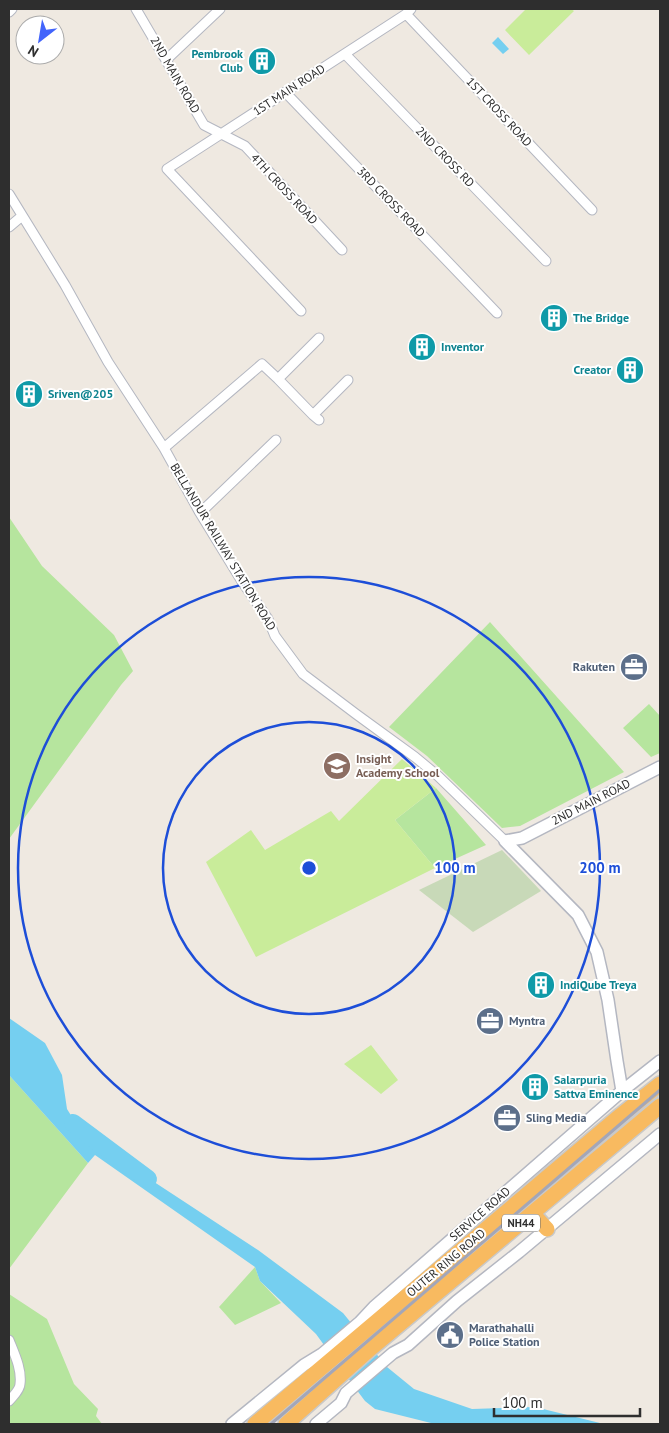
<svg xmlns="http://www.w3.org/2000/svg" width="669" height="1433" font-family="'PT Sans',sans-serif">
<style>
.green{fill:#b6e59e}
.cemetery{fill:#c8d9b8}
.pitch{fill:#c9ec9a}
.water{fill:#75cff0}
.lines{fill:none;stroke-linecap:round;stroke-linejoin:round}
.river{stroke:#75cff0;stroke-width:18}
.minor-casing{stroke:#b4b7c1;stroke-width:11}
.tertiary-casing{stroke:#b4b7c1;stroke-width:14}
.trunk-casing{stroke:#c9c9c9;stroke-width:18}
.minor{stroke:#fff;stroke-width:9}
.tertiary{stroke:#fff;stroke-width:11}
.trunk{stroke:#f8ba60;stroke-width:15}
.rail{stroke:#a3a6b8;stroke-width:3}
.ring{fill:none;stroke:#1d4ed8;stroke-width:2.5}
.labels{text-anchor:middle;stroke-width:4;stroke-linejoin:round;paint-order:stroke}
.shield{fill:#fff;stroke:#6d6d6d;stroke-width:1}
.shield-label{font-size:11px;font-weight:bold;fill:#2e2e2e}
.culture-label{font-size:12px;font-weight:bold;fill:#0d838f;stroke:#fff;text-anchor:start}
.street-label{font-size:12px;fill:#2e2e2e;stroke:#fff}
.service-label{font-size:12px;font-weight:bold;fill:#4e5e75;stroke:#fff;text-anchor:start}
.education-label{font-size:12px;font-weight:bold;fill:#785e54;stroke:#fff;text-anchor:start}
.centre{fill:#1d4ed8;stroke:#fff;stroke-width:2.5}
.ring-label{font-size:15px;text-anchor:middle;font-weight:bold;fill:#1d4ed8;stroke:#fff;stroke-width:4;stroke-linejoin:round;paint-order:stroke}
</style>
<rect width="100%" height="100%" fill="#efe9e1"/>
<path class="green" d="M9,517l33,49 72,69 19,36 -12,14 -112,154z
M490,622l134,150 -104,54 -18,2 -75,-72 -38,-29z
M649,704l11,12v37l-9,4 -28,-29z
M436,788l50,57 -51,23 -40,-48z
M9,1075l79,88 -79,106z
M255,1267l5,14 21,22 -46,22 -16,-18z
M9,1294l38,25 27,65 24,25 -2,7 6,8h-93z"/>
<path class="cemetery" d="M502,850l39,41 -68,41 -54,-42z"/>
<path class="pitch" d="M526,9h45l3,2 -45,44 -24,-25z
M402,759l34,29 -41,32 40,48 -179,89 -50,-95 45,-32 14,20 66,-39 8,10z
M371,1045l27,35 -17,14 -37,-30z"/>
<path class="water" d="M498,37l11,12 -6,5 -11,-11z
M9,1018l36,25 17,32 5,34 10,16 36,30 145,95 85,63 44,54 27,22 58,20 63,-2 69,17h-169l-60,-15 -10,-8 -9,-12 -40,-55 -56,-53 -5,-14 -160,-112 -7,8 -79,-88z"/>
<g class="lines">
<path class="river" d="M73,1123l75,56"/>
<defs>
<path id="minor" d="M136,9l68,116 41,21 97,104
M9,12l3,-3
M406,14l186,196
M345,54l201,207
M166,60l54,-51
M285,92l212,221
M9,194l56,91 43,77 56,86 36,65 41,67 27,39 7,17 28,38 53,40 59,43 23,19 67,65
M9,227l13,-11
M301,311l-134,-142 239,-155 5,-5
M278,379l41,-41
M313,415l35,-35
M164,448l98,-84 16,15 35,36 6,5
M200,513l76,-73
M9,1340c5,13 13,29 11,44 0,6 -7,12 -11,17"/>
<path id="tertiary" d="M505,841l73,74 19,37 11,48 9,61 5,30
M505,841l17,-3 138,-71
M232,1424l72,-59 18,-11 38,-32 14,-15 248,-216 38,-30
M316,1424l25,-21 5,-10 47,-40 15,-8 49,-44 62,-49 141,-118"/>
<path id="trunk" d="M533,1214l14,15
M255,1424l366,-309 39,-31
M286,1424l84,-75 290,-243"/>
</defs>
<use href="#minor" class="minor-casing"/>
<use href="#tertiary" class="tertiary-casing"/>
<use href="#trunk" class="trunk-casing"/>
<use href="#minor" class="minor"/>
<use href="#tertiary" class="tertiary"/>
<use href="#trunk" class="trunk"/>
<path class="rail" d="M271,1424l389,-334"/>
</g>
<g class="ring">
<circle cx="309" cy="868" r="146"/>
<circle cx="309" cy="868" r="291"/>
</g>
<defs>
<symbol id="building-disc" viewBox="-11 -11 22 22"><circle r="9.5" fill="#0f9aa8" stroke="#fff"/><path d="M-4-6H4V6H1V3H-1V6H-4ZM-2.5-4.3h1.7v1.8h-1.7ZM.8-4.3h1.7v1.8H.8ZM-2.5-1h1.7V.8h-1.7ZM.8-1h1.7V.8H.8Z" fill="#fff"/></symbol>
<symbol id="office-disc" viewBox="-11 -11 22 22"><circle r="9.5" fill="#5c6f8a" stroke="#fff"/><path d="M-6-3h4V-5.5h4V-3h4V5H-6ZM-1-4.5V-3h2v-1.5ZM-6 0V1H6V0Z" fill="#fff"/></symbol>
<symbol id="school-disc" viewBox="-11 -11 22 22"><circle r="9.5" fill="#8d6e63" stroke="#fff"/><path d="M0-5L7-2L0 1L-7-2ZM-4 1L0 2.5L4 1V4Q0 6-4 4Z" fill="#fff"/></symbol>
<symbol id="civic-disc" viewBox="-11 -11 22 22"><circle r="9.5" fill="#5c6f8a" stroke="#fff"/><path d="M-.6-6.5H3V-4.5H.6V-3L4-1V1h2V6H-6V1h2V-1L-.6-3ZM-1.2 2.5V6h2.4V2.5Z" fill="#fff"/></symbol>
</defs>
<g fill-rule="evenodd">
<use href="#building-disc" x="246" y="45" width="32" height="32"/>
<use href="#building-disc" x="538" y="302" width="32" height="32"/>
<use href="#building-disc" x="406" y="331" width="32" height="32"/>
<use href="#building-disc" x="614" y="354" width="32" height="32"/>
<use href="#building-disc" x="13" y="378" width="32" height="32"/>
<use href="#office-disc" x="618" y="651" width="32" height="32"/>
<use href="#school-disc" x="321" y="750" width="32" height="32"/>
<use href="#building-disc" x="525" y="969" width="32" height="32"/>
<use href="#office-disc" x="474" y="1005" width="32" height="32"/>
<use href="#building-disc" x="519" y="1071" width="32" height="32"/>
<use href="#office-disc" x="491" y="1102" width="32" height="32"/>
<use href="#civic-disc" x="434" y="1319" width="32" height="32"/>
</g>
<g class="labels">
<rect class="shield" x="502" y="1214.5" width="38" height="17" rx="4"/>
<g class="shield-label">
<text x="521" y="1227">NH44</text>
</g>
<g class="culture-label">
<text x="243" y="58" text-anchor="end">Pembrook<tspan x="243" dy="14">Club</tspan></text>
<text x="573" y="322">The Bridge</text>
<text x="441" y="351">Inventor</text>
<text x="611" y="374" text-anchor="end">Creator</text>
<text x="48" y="398">Sriven@205</text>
<text x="560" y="989">IndiQube Treya</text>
<text x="554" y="1084">Salarpuria<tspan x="554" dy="14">Sattva Eminence</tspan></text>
</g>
<g class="street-label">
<text transform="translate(175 75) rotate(60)" y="4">2ND MAIN ROAD</text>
<text transform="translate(289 90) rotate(-33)" y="4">1ST MAIN ROAD</text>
<text transform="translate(499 112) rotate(47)" y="4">1ST CROSS ROAD</text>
<text transform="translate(445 157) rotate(46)" y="4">2ND CROSS RD</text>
<text transform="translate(284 189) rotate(47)" y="4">4TH CROSS ROAD</text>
<text transform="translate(391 202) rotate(46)" y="4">3RD CROSS ROAD</text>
<text transform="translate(223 547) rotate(59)" y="4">BELLANDUR RAILWAY STATION ROAD</text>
<text transform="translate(591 802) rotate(-27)" y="4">2ND MAIN ROAD</text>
<text transform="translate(480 1214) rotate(-41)" y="4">SERVICE ROAD</text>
<text transform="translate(446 1263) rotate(-40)" y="4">OUTER RING ROAD</text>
</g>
<g class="service-label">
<text x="615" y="671" text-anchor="end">Rakuten</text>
<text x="509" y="1025">Myntra</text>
<text x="526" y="1122">Sling Media</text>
<text x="469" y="1332">Marathahalli<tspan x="469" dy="14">Police Station</tspan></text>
</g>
<g class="education-label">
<text x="356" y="763">Insight<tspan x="356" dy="14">Academy School</tspan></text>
</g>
</g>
<circle cx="309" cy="868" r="8" class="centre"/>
<g class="ring-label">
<text x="455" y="873">100 m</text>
<text x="600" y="873">200 m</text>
</g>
<rect width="669" height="1433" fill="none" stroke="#2e2e2e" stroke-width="20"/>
<g transform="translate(40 40) rotate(211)"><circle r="24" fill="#ffffff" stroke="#ababab"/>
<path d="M0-4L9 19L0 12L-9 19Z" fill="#4264fb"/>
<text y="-8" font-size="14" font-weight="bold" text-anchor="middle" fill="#2e2e2e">N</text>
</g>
<path d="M494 1408v8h146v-8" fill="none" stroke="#2e2e2e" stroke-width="2.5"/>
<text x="502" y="1408" font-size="15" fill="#2e2e2e" stroke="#ffffff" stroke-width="4" paint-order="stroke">100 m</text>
</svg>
